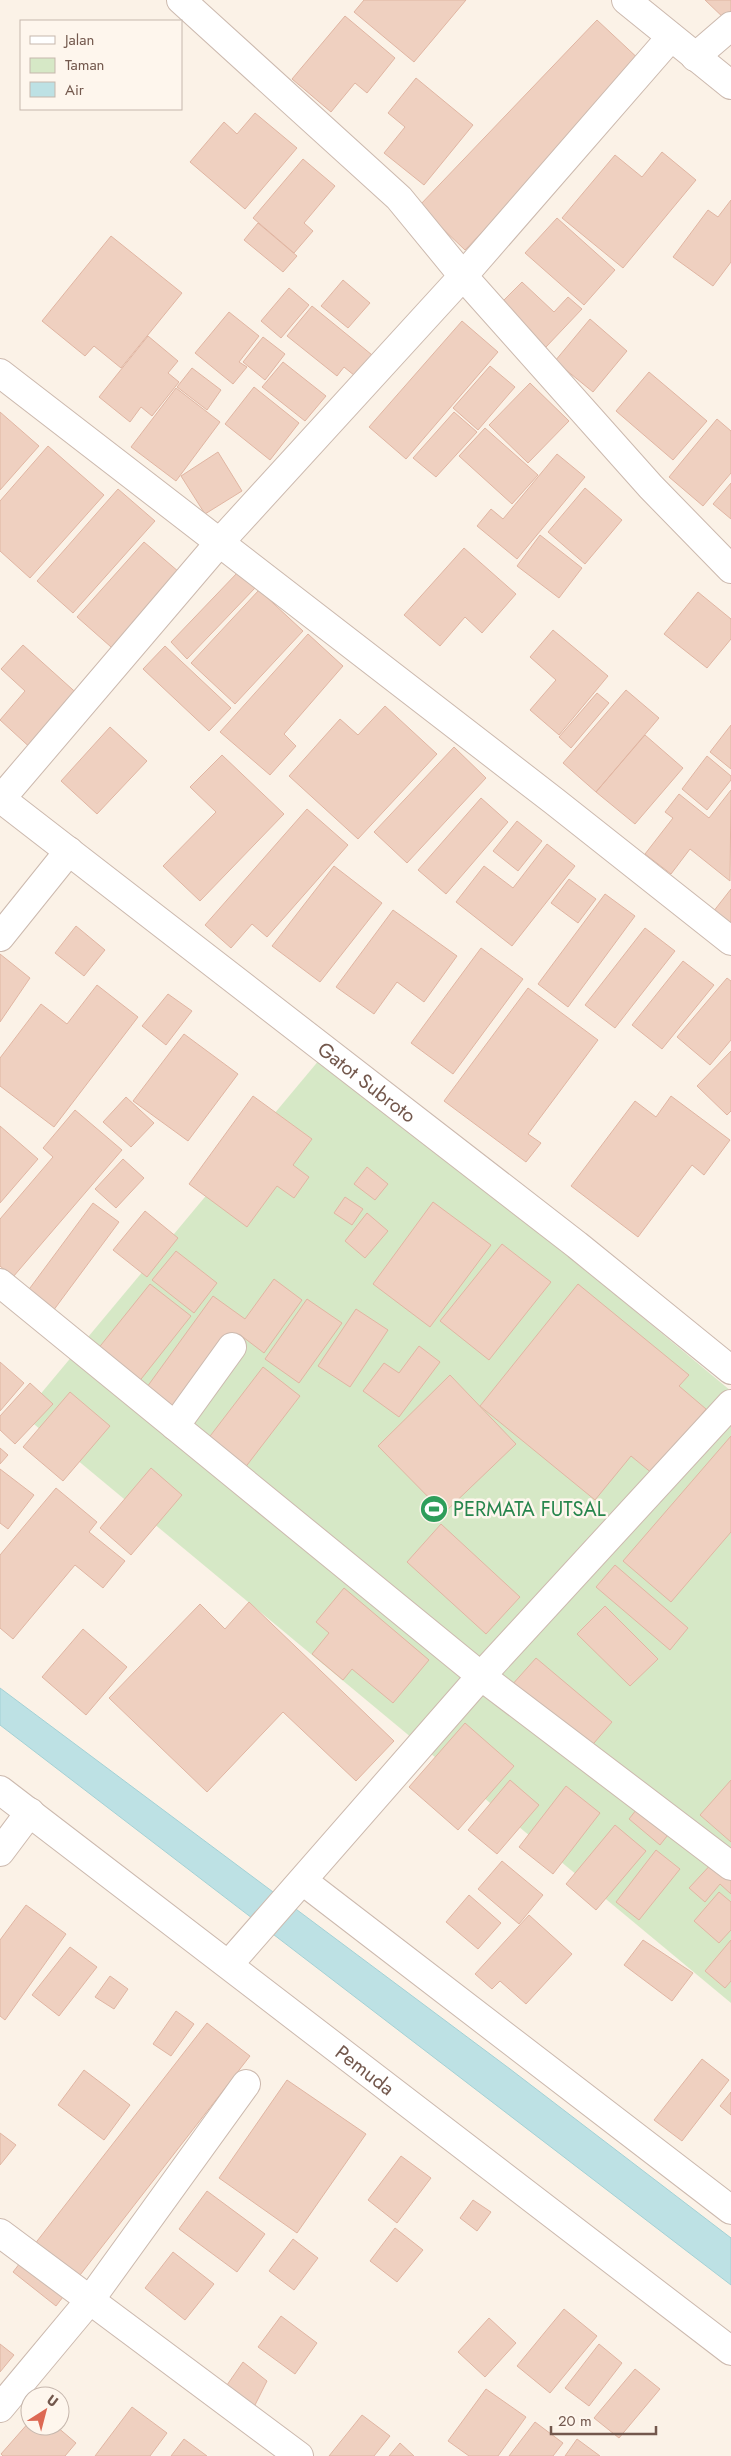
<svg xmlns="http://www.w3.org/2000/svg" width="731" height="2456" font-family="Jost,sans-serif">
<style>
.green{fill:#d6e8c6}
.water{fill:#bde1e4;stroke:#a3d1d5}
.building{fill:#efd0c0;stroke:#e0b5a2}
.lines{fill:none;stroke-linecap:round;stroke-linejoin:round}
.minor-casing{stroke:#ccb9ae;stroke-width:30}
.minor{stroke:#fff;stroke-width:28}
.labels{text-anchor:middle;stroke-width:5;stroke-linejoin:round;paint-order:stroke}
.street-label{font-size:20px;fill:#73584d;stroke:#fef6ed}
.leisure-label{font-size:20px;fill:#27864d;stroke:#fef6ed;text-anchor:start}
</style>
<rect width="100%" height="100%" fill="#fbf2e7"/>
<path class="green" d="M325,1053l406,338v612l-708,-588z"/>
<path class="water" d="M0,1688l510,381 221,169v47l-731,-560z"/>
<path class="building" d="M364,0h102l-52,62 -60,-50z
M705,0h26v19l-3,3z
M345,16l50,42 -28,35 -12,-10 -24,29 -39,-33z
M597,20l46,43 -178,187 -46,-44z
M416,78l57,47 -49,60 -40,-32 21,-26 -17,-14z
M255,113l42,35 -52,61 -55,-47 34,-40 13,12z
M662,152l34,28 -73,88 -61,-50 53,-63 27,22z
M303,159l32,27 -31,37 9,8 -19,22 -41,-35z
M731,200v62l-18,24 -40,-29 35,-47 10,7z
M557,218l58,52 -31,35 -59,-52z
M258,223l39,33 -14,16 -39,-32z
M111,236l71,57 -61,75 -27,-22 -9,10 -43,-35z
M343,280l27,23 -22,25 -27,-22z
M522,282l32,30 14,-15 14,12 -36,38 -46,-43z
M289,288l20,17 -28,33 -20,-17z
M312,306l65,53 -17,21 -16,-13 -7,9 -50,-40z
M229,312l30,24 -20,26 8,5 -14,17 -38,-31z
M590,319l37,32 -34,41 -38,-31z
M462,321l36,31 -92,107 -37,-32z
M148,336l30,25 -10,12 11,9 -27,34 -11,-9 -11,15 -31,-25z
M263,337l22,17 -20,26 -22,-18z
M283,362l43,34 -21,25 -43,-34z
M490,366l25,21 -37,43 -25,-22z
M192,368l29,22 -14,20 -30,-23z
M649,372l58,49 -34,39 -57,-49z
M530,383l39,38 -41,42 -39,-38z
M254,387l45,36 -29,37 -45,-36z
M176,388l44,34 -44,59 -45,-34z
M0,412l39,34 -39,44z
M454,412l23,20 -41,45 -23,-19z
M717,419l14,12v42l-28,33 -34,-29z
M485,428l53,47 -26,29 -53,-48z
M48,446l56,49 -74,83 -30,-27v-50z
M218,452l24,39 -37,23 -24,-38z
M557,454l28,23 -68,82 -40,-33 14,-17 12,10z
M731,483v36l-18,-15z
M585,488l37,32 -37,44 -37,-32z
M118,489l37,32 -82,92 -36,-32z
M540,535l42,33 -23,30 -42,-32z
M144,542l42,36 -67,76 -42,-37z
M464,548l52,46 -34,39 -17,-16 -25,29 -36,-31z
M238,572l17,16 -68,71 -16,-17z
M259,590l44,41 -68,73 -44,-41z
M698,592l33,27v20l-24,29 -43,-34z
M553,630l55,46 -49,59 -29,-25 26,-30 -26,-23z
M308,634l35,32 -59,68 12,12 -26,29 -50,-43z
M23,645l59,53 -48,53 -34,-31 25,-29 -24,-22z
M165,646l66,62 -22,23 -66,-62z
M626,690l33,28 -63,74 -33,-29z
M597,693l12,10 -38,45 -12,-11z
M385,706l52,48 -79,85 -69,-63 51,-57 18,16z
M731,725v44l-21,-17z
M110,727l37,34 -50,53 -36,-33z
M645,735l38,33 -48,56 -39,-32z
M454,747l32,31 -79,85 -33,-31z
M222,755l62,59 -84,87 -37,-35 53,-54 -26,-25z
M707,756l24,20v4l-24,30 -25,-21z
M731,790l-1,91 -40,-32 -19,25 -26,-20 28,-36 -8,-6 14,-18 30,24z
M481,798l27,24 -62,72 -28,-24z
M307,809l41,36 -81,92 -15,-13 -21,24 -26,-23z
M517,821l25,20 -24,30 -25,-20z
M547,844l28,22 -63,80 -56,-44 28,-36 29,22z
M334,866l48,37 -62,79 -48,-36z
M569,879l27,20 -18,24 -27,-20z
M731,889v37l-18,-14z
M605,894l30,22 -67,91 -30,-23z
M393,910l64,46 -33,46 -27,-20 -23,32 -38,-27z
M76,926l29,24 -21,26 -29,-23z
M645,928l30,23 -60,77 -30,-23z
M481,948l42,31 -70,95 -42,-31z
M0,954l30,24 -30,44z
M683,961l31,24 -52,64 -30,-24z
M727,978l4,3v59l-21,25 -33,-28z
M97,985l41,32 -84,110 -54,-41v-28l41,-54 26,20z
M528,988l70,52 -70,94 13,9 -15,19 -82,-61z
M168,994l24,17 -26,34 -24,-19z
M184,1034l54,40 -50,67 -55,-40z
M731,1051v60l-4,4 -30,-29z
M253,1096l59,43 -19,26 16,12 -15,21 -17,-12 -30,41 -58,-43z
M671,1096l59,44 -26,35 -12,-10 -54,72 -67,-51 64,-85 21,16z
M126,1097l28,26 -23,24 -28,-25z
M75,1110l47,40 -109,127 -13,-11v-47l53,-62 -10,-9z
M0,1126l38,33 -38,44z
M123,1159l21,19 -28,30 -21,-19z
M367,1167l21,17 -13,16 -21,-16z
M345,1197l18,12 -11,16 -18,-12z
M433,1202l58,43 -61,82 -57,-43z
M93,1203l26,19 -66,89 -26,-19z
M145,1211l33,27 -31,39 -34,-27z
M367,1213l21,18 -23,27 -20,-17z
M502,1244l49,38 -62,78 -49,-39z
M176,1251l41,32 -23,30 -42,-33z
M274,1279l28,21 -38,53 -25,-19 -64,73 -28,-20 66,-91 32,23z
M150,1284l41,32 -57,72 -41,-33z
M578,1284l111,91 -10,11 27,23 -53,65 -22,-18 -36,44 -115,-94z
M307,1299l35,24 -43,60 -34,-24z
M356,1309l32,21 -38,57 -32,-21z
M419,1346l21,16 -41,55 -36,-26 21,-28 15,10z
M0,1362l24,21 -24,28z
M263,1367l37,29 -59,77 -37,-29z
M450,1375l66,69 -72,69 -66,-67z
M30,1383l23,21 -38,40 -15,-14v-14z
M70,1392l40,34 -47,55 -40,-34z
M731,1436v96l-60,70 -48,-41z
M0,1448l8,7 -8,9z
M151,1468l31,27 -51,60 -31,-27z
M0,1469l34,26 -26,34 -8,-6z
M56,1488l41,34 -8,10 36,29 -22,27 -28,-23 -62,74 -13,-11v-73z
M441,1524l79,73 -34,37 -79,-72z
M615,1565l73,63 -18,22 -74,-63z
M344,1588l85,72 -36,43 -41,-34 -9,11 -31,-26 17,-21 -13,-11z
M249,1602l145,139 -38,40 -73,-69 -76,80 -98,-94 91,-94 25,25z
M605,1606l53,53 -28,27 -53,-52z
M83,1629l44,38 -41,48 -44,-38z
M536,1658l76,64 -24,28 -77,-64z
M465,1723l49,43 -56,64 -49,-43z
M510,1780l29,25 -42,49 -29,-24z
M731,1780v62l-31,-27z
M566,1786l34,27 -47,61 -34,-27z
M640,1805l31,26 -11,14 -31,-26z
M615,1825l31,26 -50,59 -30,-26z
M656,1850l24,19 -41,51 -23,-18z
M715,1860l16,15v19l-11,-10 -15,18 -16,-14z
M502,1861l41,34 -24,29 -41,-35z
M719,1892l12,10v28l-12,13 -25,-22z
M469,1895l32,28 -23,26 -32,-27z
M26,1905l40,29 -61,86 -5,-4v-76z
M529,1915l43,39 -46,50 -26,-23 -8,8 -17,-15z
M643,1940l50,33 -21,28 -48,-36z
M731,1940v41l-6,7 -20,-17z
M70,1947l27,20 -38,49 -27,-21z
M110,1976l18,13 -14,20 -19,-12z
M176,2011l18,13 -23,32 -18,-12z
M207,2023l43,33 -194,250 -43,-34z
M702,2059l27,21 -47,61 -28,-21z
M84,2070l46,35 -26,35 -46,-35z
M287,2080l79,54 -69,99 -78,-55z
M731,2092v23l-11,-9z
M0,2133l16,12 -16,20z
M401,2156l30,22 -34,45 -29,-23z
M207,2191l58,43 -28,38 -58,-43z
M473,2200l18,12 -14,19 -17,-13z
M395,2228l28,22 -26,32 -27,-21z
M293,2239l25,19 -24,32 -25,-19z
M173,2252l41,32 -29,36 -40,-32z
M564,2309l33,27 -47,57 -33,-27z
M281,2316l36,27 -22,31 -37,-27z
M489,2318l27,25 -31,34 -27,-25z
M0,2344l14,11 -14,17z
M599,2344l23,19 -33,43 -24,-18z
M243,2362l24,19 -18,36 -29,-22z
M635,2369l25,20 -41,49 -25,-20z
M486,2389l40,28 -28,39h-29l-21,-15z
M132,2407l35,26 -17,23h-55z
M362,2415l28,21 -16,20h-45z
M30,2421v5h26l20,17 -11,13h-62l-2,-2z
M535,2422l28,21 -10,13h-44z
M184,2439l23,17h-36z
M577,2439l23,17h-35z
M400,2443l14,13h-25z"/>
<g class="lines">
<defs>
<g id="minor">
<path d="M181,0l218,198 64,78 188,211 80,82"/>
<path d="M626,0l105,85"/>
<path d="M695,57l36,-31"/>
<path d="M0,373l554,428 177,140"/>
<path id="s1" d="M0,798l577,447 154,125"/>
<path d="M0,800l219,-257 244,-267 208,-239"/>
<path d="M0,937l69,-86"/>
<path d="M0,1283l481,393 250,190"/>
<path d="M175,1426l57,-79"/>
<path id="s2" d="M0,1790l731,561"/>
<path d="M0,1852l30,-40"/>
<path d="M303,1881l428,329"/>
<path d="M229,1964l252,-288 250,-272"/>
<path d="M0,2233l299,223"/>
<path d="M0,2408l90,-108 156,-216"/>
</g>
</defs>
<use href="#minor" class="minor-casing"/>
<use href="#minor" class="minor"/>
</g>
<defs>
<symbol id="stadium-disc" viewBox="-11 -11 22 22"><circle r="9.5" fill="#2e9e5b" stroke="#fef6ed"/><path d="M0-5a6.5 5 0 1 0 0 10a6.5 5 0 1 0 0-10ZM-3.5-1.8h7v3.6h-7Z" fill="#fff"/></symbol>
</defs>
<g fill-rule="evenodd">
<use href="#stadium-disc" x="418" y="1493" width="32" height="32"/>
</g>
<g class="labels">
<g class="street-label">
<text dy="7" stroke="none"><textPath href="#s1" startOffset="464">Gatot Subroto</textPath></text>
<text dy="7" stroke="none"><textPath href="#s2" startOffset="460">Pemuda</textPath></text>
</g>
<g class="leisure-label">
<text x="453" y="1516">PERMATA FUTSAL</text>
</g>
</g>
<rect x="20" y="20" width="162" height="90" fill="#fef6ed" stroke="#c6b7ad"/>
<rect x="30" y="36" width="25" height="8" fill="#ffffff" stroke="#c6b7ad"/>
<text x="65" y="45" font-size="15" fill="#73584d">Jalan</text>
<rect x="30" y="58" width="25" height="15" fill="#d6e8c6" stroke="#c6b7ad"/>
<text x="65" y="70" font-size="15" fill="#73584d">Taman</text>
<rect x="30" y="82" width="25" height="15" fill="#bde1e4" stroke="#c6b7ad"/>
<text x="65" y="95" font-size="15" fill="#73584d">Air</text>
<g transform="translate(45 2411) rotate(36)"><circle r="24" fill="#fef6ed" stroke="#c6b7ad"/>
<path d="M0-4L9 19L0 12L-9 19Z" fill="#dd6954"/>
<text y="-8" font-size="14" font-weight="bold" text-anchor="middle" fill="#73584d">U</text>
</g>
<path d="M551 2426v8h105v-8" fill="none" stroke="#73584d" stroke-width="2.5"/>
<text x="558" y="2426" font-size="15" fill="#73584d" stroke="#fef6ed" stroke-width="4" paint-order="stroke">20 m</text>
</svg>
